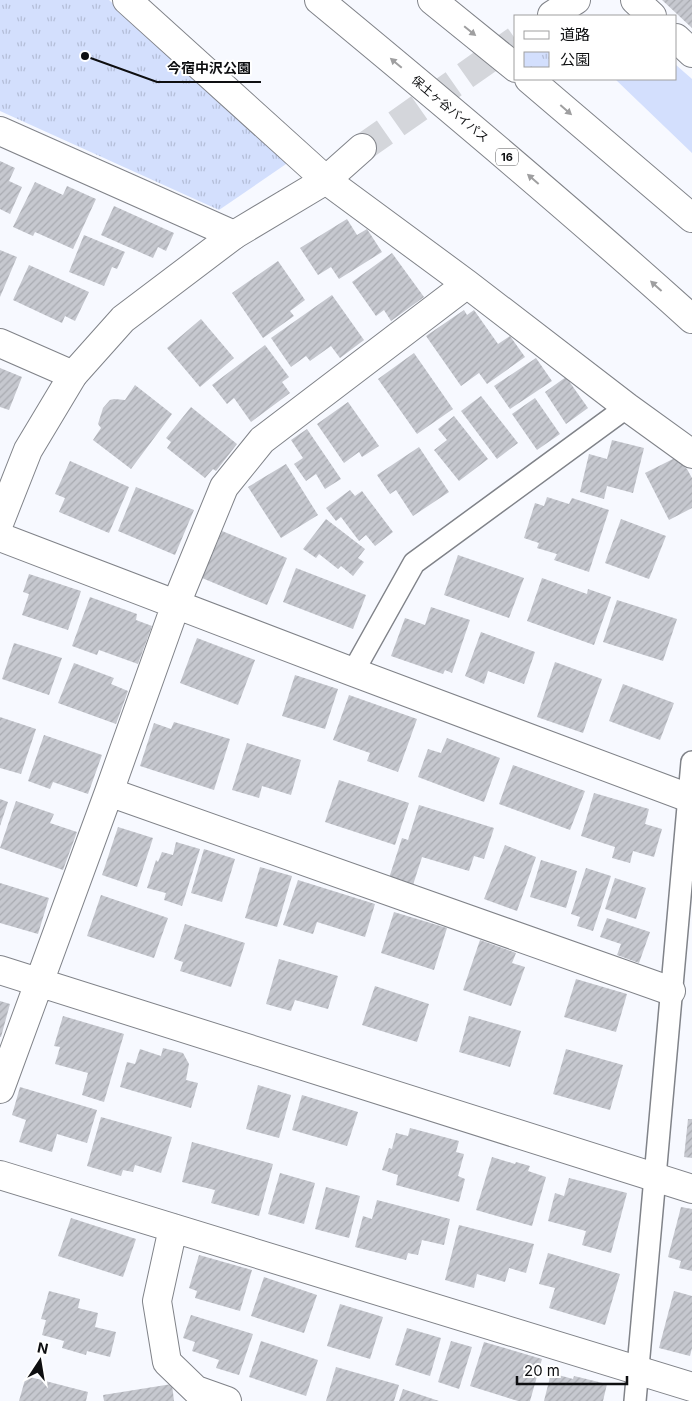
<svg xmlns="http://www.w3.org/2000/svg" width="692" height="1401" font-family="Inter,'Noto Sans JP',sans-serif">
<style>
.grass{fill:#d3dffd}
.park{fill:url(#park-tufts)}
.building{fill:url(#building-hatch)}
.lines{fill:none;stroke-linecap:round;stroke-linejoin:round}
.street-tunnel{stroke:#d4d6db;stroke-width:28;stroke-dasharray:28 14;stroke-linecap:butt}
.lane-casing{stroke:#808389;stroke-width:24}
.street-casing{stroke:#808389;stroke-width:30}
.secondary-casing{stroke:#808389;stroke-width:30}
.highway-casing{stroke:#808389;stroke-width:30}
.lane{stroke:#fff;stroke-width:21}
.street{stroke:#fff;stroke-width:28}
.secondary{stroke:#fff;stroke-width:28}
.highway{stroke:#fff;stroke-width:28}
.oneway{fill:#9f9fa0}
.labels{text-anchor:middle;stroke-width:4;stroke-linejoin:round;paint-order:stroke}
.shield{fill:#fff;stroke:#565758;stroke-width:1}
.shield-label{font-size:11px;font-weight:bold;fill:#0e0f11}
.street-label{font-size:12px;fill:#0e0f11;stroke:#fff}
.leader{fill:none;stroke:#0e0f11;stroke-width:2}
.callout-dot{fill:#0e0f11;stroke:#fff;stroke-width:2}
.callout-label{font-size:14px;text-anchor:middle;font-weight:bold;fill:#0e0f11;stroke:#fff;stroke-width:4;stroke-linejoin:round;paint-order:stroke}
</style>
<defs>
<pattern id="park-tufts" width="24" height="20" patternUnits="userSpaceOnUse" patternTransform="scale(1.25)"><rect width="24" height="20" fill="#d3dffd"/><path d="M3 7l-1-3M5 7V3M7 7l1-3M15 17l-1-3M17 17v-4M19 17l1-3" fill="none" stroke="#b4bed8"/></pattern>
<pattern id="building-hatch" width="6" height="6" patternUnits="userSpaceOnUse" patternTransform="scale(1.25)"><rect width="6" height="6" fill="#c6c8cf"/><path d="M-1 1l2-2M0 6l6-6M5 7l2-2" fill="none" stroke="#a9abb1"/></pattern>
</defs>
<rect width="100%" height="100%" fill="#f7f9ff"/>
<path class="grass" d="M676,65l16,14v74l-77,-74h61z"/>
<path class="park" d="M0,0h109l180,162 -70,48 -219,-99z"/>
<path class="building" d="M662,0h30v28z
M0,161l15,7 -6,13 13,6 -12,27 -10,-5z
M35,182l28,13 4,-9 29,13 -23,50 -38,-17 -2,4 -20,-9z
M114,206l60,27 -8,18 -8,-4 -5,11 -52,-23z
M347,219l10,16 10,-6 15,23 -43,27 -8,-12 -13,8 -18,-27z
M84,235l41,17 -8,17 -5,-2 -8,19 -35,-14z
M0,250l17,7 -17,40z
M392,253l32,44 -33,24 -7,-11 -8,6 -24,-34z
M278,261l27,39 -15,11 4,5 -31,22 -31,-45z
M29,265l60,27 -14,29 -10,-5 -3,7 -49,-23z
M332,295l32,45 -24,18 -9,-12 -21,15 -4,-5 -15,11 -20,-29z
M464,310l3,5 7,-5 24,34 12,-8 15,21 -38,27 -8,-11 -18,13 -35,-50z
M201,319l33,39 -34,29 -33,-39z
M265,345l24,32 -7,5 8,11 -39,29 -17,-24 -7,6 -15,-19z
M414,353l39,56 -36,25 -39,-55z
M536,358l16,23 -42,28 -16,-23z
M0,368l22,9 -13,33 -9,-3z
M566,377l22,31 -22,16 -21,-32z
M135,385l37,29 -41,55 -38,-29 8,-12 -3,-4 5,-16 7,-8 4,-1 11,1z
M481,396l37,47 -21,16 -36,-48z
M535,398l25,36 -23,16 -25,-36z
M348,402l31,44 -17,11 -3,-5 -15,11 -27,-39z
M191,407l46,37 -21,27 -3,-2 -8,9 -38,-30 4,-6 -5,-4z
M454,416l34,43 -29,22 -25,-31 13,-10 -9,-11z
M307,429l34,50 -16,10 -9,-15 -10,7 -12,-17 9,-6 -12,-18z
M612,440l32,8 -11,45 -26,-7 -3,13 -24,-7 9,-38 18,5z
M419,447l30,45 -36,24 -17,-26 -6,4 -13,-19z
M675,458l12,11 5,9v30l-23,12 -24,-47z
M70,461l59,26 -20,46 -50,-21 6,-14 -10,-4z
M286,464l32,51 -37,23 -33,-51z
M136,487l58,23 -19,45 -57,-24z
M350,490l5,6 7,-5 31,41 -18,14 -9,-11 -7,6 -18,-24 -5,4 -10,-13z
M547,497l22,7 3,-6 37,12 -20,62 -35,-12 3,-6 -20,-6 2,-5 -15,-5 11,-35 9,3z
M326,519l39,30 -7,9 6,4 -11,14 -12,-10 -3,3 -19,-15 -3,4 -13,-9z
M621,519l45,17 -17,43 -44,-16z
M222,531l65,27 -20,47 -65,-27z
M458,555l66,23 -15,40 -65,-23z
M296,568l70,27 -13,34 -70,-27z
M29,574l52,17 -13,39 -46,-15 7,-21 -6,-2z
M542,578l45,16 1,-5 23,8 -17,48 -67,-24z
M90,597l47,17 -1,6 16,6 -14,38 -39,-14 -2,5 -25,-9z
M617,600l60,19 -14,42 -60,-19z
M431,607l39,13 -18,53 -7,-3 -2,4 -52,-18 14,-38 20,7z
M481,632l54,20 -11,32 -36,-13 -4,13 -19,-8z
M197,638l58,22 -17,45 -58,-22z
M14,643l48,15 -13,37 -47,-16z
M555,662l47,17 -19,54 -46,-16z
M74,663l40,15 -3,6 17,7 -12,33 -58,-21z
M295,675l43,14 -13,40 -43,-13z
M623,684l51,19 -14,37 -51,-19z
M349,695l68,24 -19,53 -31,-11 3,-8 -37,-13z
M0,717l36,12 -15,45 -21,-6z
M174,722l56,17 -16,51 -74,-24 14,-43 17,6z
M44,735l58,20 -14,39 -35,-12 -3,7 -22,-8z
M447,738l53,20 -16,44 -66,-25 10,-28 13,4z
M247,743l54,17 -10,35 -29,-9 -3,12 -27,-8z
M513,765l72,26 -15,39 -71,-26z
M339,780l70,23 -14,42 -70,-23z
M594,793l55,16 -4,15 17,5 -8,28 -21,-6 -3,12 -18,-5 3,-11 -34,-11z
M0,799l8,3 -8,24z
M16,801l38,13 -4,9 27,9 -14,38 -63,-22z
M419,805l75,23 -10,31 -10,-3 -5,15 -47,-14 -9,28 -24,-7 13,-40 6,2z
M118,827l35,11 -16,49 -35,-12z
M176,842l24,7 -18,57 -18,-6 2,-7 -19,-5 9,-28 2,2 4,-10 11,3z
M505,845l31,12 -19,54 -33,-12z
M204,849l31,10 -13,43 -31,-9z
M541,860l36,11 -11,37 -36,-11z
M260,867l32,9 -15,51 -32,-9z
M586,868l25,8 -18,55 -16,-5 3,-9 -9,-3z
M615,878l31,10 -10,31 -31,-10z
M298,880l77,24 -10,33 -48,-15 -4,12 -30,-9z
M0,883l49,15 -11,36 -38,-11z
M101,895l67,23 -14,40 -67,-22z
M394,912l53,16 -13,42 -53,-17z
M607,918l43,14 -11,31 -22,-8 4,-11 -21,-7z
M185,924l60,19 -14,44 -51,-16 3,-9 -9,-3z
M480,940l36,13 -4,10 13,4 -14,39 -48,-16z
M279,959l59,17 -10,33 -33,-9 -4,11 -25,-7z
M576,979l51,15 -11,38 -52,-15z
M375,986l54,18 -12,38 -55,-17z
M0,1001l10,3 -9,33h-1z
M63,1016l61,18 -20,68 -22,-7 6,-22 -33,-9 5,-17 -6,-1z
M469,1016l52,15 -11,36 -51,-15z
M163,1048l20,5 6,11 -3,16 12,3 -7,25 -71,-21 7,-25 8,2 5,-15 21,7z
M566,1049l57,16 -13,45 -57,-16z
M258,1085l33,10 -12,43 -33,-9z
M20,1087l77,23 -10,33 -30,-9 -5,18 -33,-10 7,-22 -14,-5z
M302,1095l56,17 -11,34 -55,-16z
M101,1117l71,20 -11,36 -26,-8 -2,7 -10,-2 -2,6 -34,-10z
M688,1119h4v39l-8,-1z
M410,1128l49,13 -3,11 8,2 -6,22 7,3 -6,23 -63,-17 2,-10 -16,-5 7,-22 3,1 4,-16 12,3z
M192,1142l81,22 -14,52 -48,-13 4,-13 -33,-8z
M492,1157l23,7 1,-2 14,4 -2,5 18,6 -14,49 -56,-16z
M280,1173l35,10 -11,41 -36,-10z
M569,1178l58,15 -16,60 -29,-8 4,-14 -38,-10 7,-28 9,3z
M326,1187l34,9 -11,42 -34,-9z
M377,1200l73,19 -6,26 -22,-5 -4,15 -10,-2 -2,7 -51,-13 8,-31 9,3z
M681,1207l11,2v62l-13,-3 2,-7 -13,-4z
M71,1218l65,21 -13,38 -65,-21z
M459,1225l75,19 -8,29 -17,-5 -4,14 -28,-8 -3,14 -29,-8z
M548,1253l72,21 -15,51 -56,-17 6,-20 -16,-4z
M199,1255l53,15 -12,41 -45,-13 2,-7 -8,-3z
M264,1277l53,18 -13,38 -53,-17z
M49,1291l31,8 -2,9 20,5 -3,14 21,5 -6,25 -23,-6 -1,4 -24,-7 2,-7 -22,-6 4,-15 -5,-1z
M674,1291l18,5v52l-2,8 -31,-8z
M340,1304l43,13 -13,42 -43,-13z
M191,1315l62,19 -14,41 -23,-7 3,-8 -27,-9 3,-9 -12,-4z
M407,1328l34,10 -11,38 -35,-11z
M261,1341l57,19 -12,36 -57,-19z
M451,1341l21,6 -13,42 -21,-7z
M484,1342l58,17 -12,42h-12l-48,-15z
M336,1367l63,18 -5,16h-68z
M551,1373l22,6 1,-3 33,8 -4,17h-59z
M26,1376l62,16 -2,9h-67z
M172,1384l2,17h-70l-1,-6z
M403,1389l36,12h-40z"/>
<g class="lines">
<path class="street-tunnel" d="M362,148l154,-108"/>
<defs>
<path id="lane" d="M353,672l61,-109 213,-156
M635,1401l57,-639"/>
<path id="street" d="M127,0l199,180 141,104 160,123 65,47
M635,0l17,16
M552,15l24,-15
M676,38l16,15
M0,131l234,104
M0,343l73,32
M0,537l353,135 336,126
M109,792l562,199
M0,970l692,219
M0,1089l109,-297 67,-188 48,-117 38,-47 205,-156
M0,1175l692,212
M173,1228l-16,73 10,61 29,28 31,11"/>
<path id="secondary" d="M0,521l28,-71 45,-75 50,-56 111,-84 92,-55 36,-32"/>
<path id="highway" d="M319,0c126,104 251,209 373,319
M432,0l84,68
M529,79l163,139"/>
</defs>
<use href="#lane" class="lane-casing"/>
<use href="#street" class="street-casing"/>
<use href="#secondary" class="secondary-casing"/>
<use href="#highway" class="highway-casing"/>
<use href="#lane" class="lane"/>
<use href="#street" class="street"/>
<use href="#secondary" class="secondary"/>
<use href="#highway" class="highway"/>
</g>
<defs><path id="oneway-solid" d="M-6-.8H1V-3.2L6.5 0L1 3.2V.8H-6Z" transform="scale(1.25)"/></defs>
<g class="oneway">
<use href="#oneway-solid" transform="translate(470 31) rotate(39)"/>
<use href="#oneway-solid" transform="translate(396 63) rotate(-140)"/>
<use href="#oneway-solid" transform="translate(566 110) rotate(41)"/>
<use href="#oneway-solid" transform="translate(533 179) rotate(-139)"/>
<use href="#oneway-solid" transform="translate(656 286) rotate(-138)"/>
</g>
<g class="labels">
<rect class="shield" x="496" y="148.5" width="22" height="17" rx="4"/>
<g class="shield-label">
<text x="507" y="161">16</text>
</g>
<g class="street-label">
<text transform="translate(450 109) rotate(40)" y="4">保土ヶ谷バイパス</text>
</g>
</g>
<path class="leader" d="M85 56L157 82H261"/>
<circle class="callout-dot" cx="85" cy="56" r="5"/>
<g class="callout-label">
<text x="209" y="73">今宿中沢公園</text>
</g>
<rect x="514" y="15" width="162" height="65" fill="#ffffff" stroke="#9f9fa0"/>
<rect x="524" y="31" width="25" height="8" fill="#ffffff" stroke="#9f9fa0"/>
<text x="560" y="40" font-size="15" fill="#0e0f11">道路</text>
<rect x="524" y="52" width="25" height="15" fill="url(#park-tufts)" stroke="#9f9fa0"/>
<text x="560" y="65" font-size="15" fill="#0e0f11">公園</text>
<g transform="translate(40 1361) rotate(12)" stroke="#ffffff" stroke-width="4" paint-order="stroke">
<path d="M0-4L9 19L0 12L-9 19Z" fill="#0e0f11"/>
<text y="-8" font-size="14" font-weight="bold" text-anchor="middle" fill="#0e0f11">N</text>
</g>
<path d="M517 1376v8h110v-8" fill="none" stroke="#0e0f11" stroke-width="2.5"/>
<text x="524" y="1376" font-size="15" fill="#0e0f11" stroke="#ffffff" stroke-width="4" paint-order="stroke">20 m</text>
</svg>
